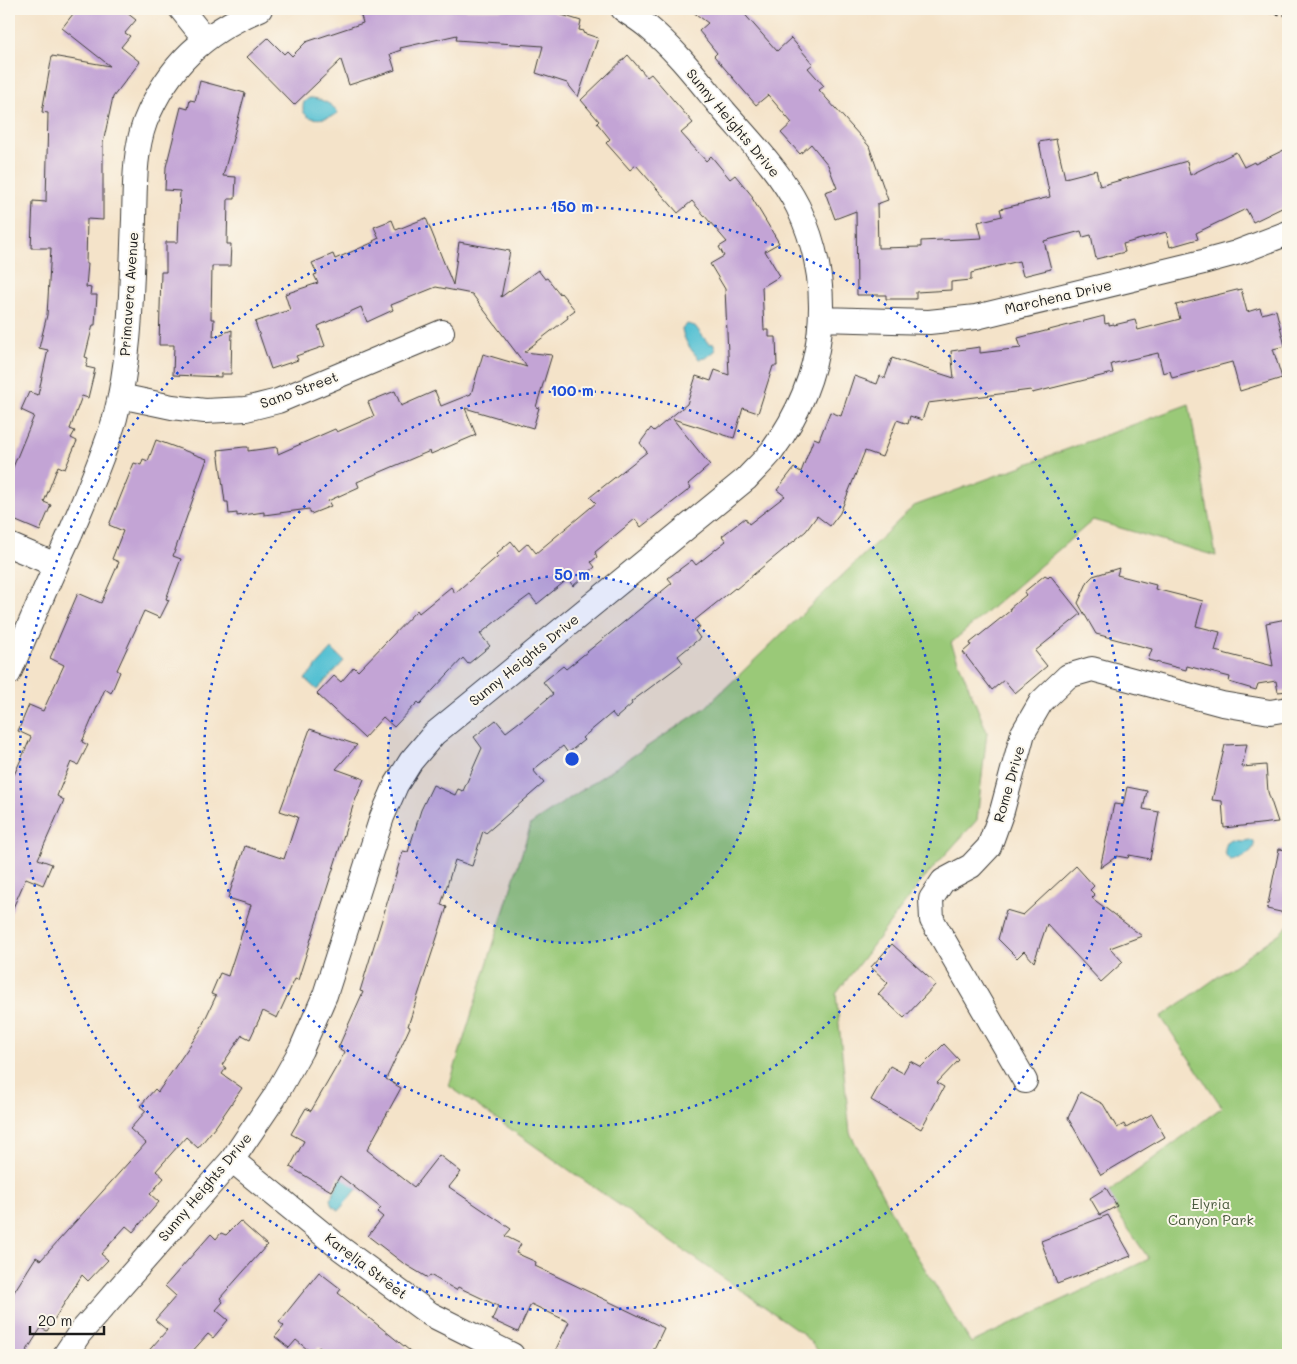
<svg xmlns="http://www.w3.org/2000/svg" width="1297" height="1364" font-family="Mali,sans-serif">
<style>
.green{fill:#9ac978;stroke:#5b724a}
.water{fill:#57c1d3;stroke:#3a6e78}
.building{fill:#c3a4d5}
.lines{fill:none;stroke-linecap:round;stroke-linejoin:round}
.minor-casing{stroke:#3c3a36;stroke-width:26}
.path{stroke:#3c3a36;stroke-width:3;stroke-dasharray:4 4;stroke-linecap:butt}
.minor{stroke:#fff;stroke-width:24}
.ring{fill:none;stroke:#1d4ed8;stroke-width:2.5;stroke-dasharray:2.5 5}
.labels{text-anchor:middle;stroke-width:4;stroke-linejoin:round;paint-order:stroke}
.street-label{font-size:14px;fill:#1c1c1c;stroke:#fbf7ec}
.park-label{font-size:14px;fill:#48593c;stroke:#fbf7ec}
.centre{fill:#1d4ed8;stroke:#fbf7ec;stroke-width:2.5}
.ring-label{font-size:15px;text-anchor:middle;font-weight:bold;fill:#1d4ed8;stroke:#fbf7ec;stroke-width:4;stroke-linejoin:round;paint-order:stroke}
</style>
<rect width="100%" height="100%" fill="#fbf7ec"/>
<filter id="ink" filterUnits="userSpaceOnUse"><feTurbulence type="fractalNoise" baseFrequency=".02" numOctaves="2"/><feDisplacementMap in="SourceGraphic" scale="10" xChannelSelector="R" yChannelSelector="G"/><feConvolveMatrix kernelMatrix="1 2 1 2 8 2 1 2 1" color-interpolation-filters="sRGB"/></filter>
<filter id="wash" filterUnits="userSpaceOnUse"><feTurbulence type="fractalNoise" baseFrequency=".0096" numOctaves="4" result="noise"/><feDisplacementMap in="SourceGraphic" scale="20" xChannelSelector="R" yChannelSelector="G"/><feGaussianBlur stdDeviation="1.12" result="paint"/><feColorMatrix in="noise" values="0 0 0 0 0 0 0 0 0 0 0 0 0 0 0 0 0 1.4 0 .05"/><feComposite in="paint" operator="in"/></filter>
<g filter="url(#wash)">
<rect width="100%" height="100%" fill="#f4e3c9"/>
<path class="green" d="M1189,404l27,152 -123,-36 -142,123 36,89 -10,88 -53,58 -88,116 14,139 52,99 69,111 178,-84 -44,-64 117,-88 -61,-90 119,-84 8,-8v430h-74l-5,-6 -8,6h-379l-20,-22 -353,-247 82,-262 174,-116 209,-202z"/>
<path class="water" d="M309,98c9,-1 26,7 29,15 -11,8 -41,10 -34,-11z
M687,324l8,2 13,17 6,1 2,6 -10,8 -7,1c-8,-9 -15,-18 -17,-30z
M332,649l12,12 -27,29 -12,-11z
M1233,840l10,1 7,-1 4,2c2,10 -15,18 -24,18 -6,-5 -6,-11 -3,-17z
M342,1177l25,1 -28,32 -7,-4 -2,-7z"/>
<g id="blocks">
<path class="building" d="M77,9h45l14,11 -11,13 5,3 -9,11 19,15 -27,35 -10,46v77l-16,-1 -1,45h2l-2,23 5,1 -1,7h7l-2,30h-2l-8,32 3,1 -2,9 9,2 -7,29 -6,-2 -12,33 5,2 -4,7 6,3 -12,28 -7,-3 -14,36 7,3 -11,26 -31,-13v-41l25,-61 -13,-6 8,-18 9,3 10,-45 -9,-2 8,-33 4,-67h-20l2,-47 13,1 2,-89 -6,-1 10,-56 58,10 -48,-38z
M359,9l187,1 35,11 -2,9 5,1 -1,2 15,5 -20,59 -11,-14 -31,-10 7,-27 -87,-6 1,-5 -57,13 1,2 -11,4 5,16 -46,15 -8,-25 -47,45 -47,-48 21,-19 16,16 3,-3 5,5 14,-14 57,-19z
M689,9h51l37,42 14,-13 22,26 -5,4 16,18 -5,4 50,56 19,54 -11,4 1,44 43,-1v-6l61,-3 -4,-16 24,-6 -2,-7 50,-12 -11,-55 17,-3 9,39 31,-8 4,16 87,-25 3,14 46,-23 8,15 10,-5 1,2 33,-16v57l-35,17 -7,-13 -50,24 2,6 -28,8 -4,-15 -43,12 2,8 -29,7 -5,-24 -8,2 -2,-6 -37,10 7,28 -28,7 -4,-15 -48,12v7l-20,2v8l-35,2v7h-30v-4h-29l-1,-84 -21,8 -10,-27 12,-4 -9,-23 -17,-21 -11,10 -19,-21 11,-10 -24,-28 -12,10 -42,-49 3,-3 -18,-22 9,-8z
M628,55l19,22 4,-3 42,49 -12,10 25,28 5,-5 19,23 5,-4 18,22 -1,1 27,45 -14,8 15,25 -18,11 2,43h5v7h7l1,29h-4l-15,47 -15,-5 -9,30 -61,-19 37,46 -22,19 3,4 -50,39 -6,-8 -40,33 2,5 -6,5 4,5 -22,19 -5,-7 -31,25 -7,-9 -19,14 -31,25 10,12 -22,18 -5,-6 -43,46 -2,-2 -24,25 -11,-10 -19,21 -47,-44 17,-18 7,6 13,-15 4,4 59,-61 2,3 32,-26 4,6 43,-37 -2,-2 15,-13 8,10 9,-8 8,10 60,-50 -6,-6 57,-45 -7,-9 11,-15 3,3 33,-27 9,-28 15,5 4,-11 14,5 -4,-86 -15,-25 14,-8 -5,-9 8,-5 -35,-41 -14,12 -42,-48 -6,5 -24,-27 4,-4 -13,-16 2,-2 -18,-21z
M200,81l45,12 -22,83 13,1 -1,22h-7l-1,45h4l-1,22h-18l-1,53h3l-1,18 19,-7 -1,44h-10v3l-48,-2 1,-30h-15l2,-73h5v-30h12l2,-51 -15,-1 1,-23 15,-60 7,2 2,-9 5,1z
M426,218l27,67 6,-43 51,9 -9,46 37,-27 7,9 2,-1 13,16 1,-1 14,17 -8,6 1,2 -44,34 28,3 -16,52 3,1 -6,20 -68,-20 11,27 -45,19 -1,-3 -73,31 2,5 -31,14 3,5 -20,8 -2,-5 -45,6v-3l-27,4v-3l-8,1 -1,-12h-3l-7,-52 26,-3h4v4l29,-4 1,7 57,-25 2,3 37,-16 -6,-14 27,-11 6,15 34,-15 6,15 30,-12 12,-40 44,13 -55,-73 -36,-7 -45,18 2,5 -26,12 -6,-15 -43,19 7,20 -29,10 2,4 -27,9 -16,-47 35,-12 -5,-16 33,-11 -4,-8 3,-1 -5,-11 21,-9 2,5 39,-17 -1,-1 6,-3 -5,-11 18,-7 4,10z
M1241,289l6,23 13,-4 2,6 14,-4 9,36 -12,3 9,29 -42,13 -8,-29 -60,16 -2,-7 -7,2 -5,-20 -47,11 2,9 -81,20 -1,-3 -103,13 -6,17 -12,-4 -2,8 -11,-4 -15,37 -17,-6 -25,62 -10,13 -13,-10 -11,15 -70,58 -1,-1 -40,32 5,7 -5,4 5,7 -22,18 5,7 -52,39 1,2 -16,14 -4,-5 -30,25 2,2 -16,13 -5,-7 -30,24 11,13 -58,50 -3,-2 -11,35 -17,-6 -14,45 6,2 -39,119 2,1 -24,52 15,9 -34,62 47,37 25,-32 22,17 -12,15 62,42 -6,7 16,8 -5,9 20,9 -1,4 129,62 -13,27h-82l-13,-6 13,-27 -38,-18 -13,28 -26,-12 6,-14 -40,-19 -2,3 -26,-15 -2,3 -25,-15 -35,-27 15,-19 -6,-5 4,-4 -41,-32 -9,15 -41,-24 14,-26 -13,-7 15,-26 5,3 34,-59 -7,-4 25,-56 -3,-1 43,-140 5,1 13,-42 12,-25 22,10 3,-6 5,2 19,-43 -8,-11 22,-17 10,12 17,-13 30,-25 -10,-12 20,-16 3,3 106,-86 -4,-5 24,-18 4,5 30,-24 -4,-5 23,-18 4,6 36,-28 -8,-6 17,-22 7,4 13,-34 5,2 11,-28 11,4 13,-40 23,8 3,-8 5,2 7,-20 62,20 -3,-27 29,-4v6l41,-5 -3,-10 86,-22 1,8 4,-1v2l5,-1v1l21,-5 3,10 42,-11 -4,-14z
M156,440l51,19 -34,97 8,3 -15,40 3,1 -9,18 -16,-7 -27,59 3,2 -9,21 -6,-4 -23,53 6,3 -10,20 -7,-3 -14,34 7,4 -26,59 14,5 -9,21 -17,-7 -17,39v-144l5,2 17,-38 -13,-6 11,-26 14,6 21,-46 -14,-7 28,-65 23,10 18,-41 -7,-3 11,-28 -14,-6 25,-62 7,2 2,-6 5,2z
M1119,568l-2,7 39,10 -1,4 48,12 -7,25 24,6 -5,19 58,15 -7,-43 20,-4 2,14v58l-10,1 -2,-11 -18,3 -2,6 -27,-8 1,-5 -43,-11 -1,4 -38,-10 4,-11 -56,-15 -18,-31 10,-22 5,-5z
M1045,575l3,2 2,-2 31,39 -46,37 12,15 -32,27 -11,-13 -12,10 -29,-38 8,-7 -1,-2 41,-33 -1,-2 16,-13 -2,-3z
M310,729l47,16 -21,24 28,10 -11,27 -55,174 -3,-1 -18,39 -14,-7 -13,28 -8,-4 -20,30 4,3 -4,6 20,14 -26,38 -18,22 -12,-11 -30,34 8,7 -14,16 9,8 -26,30 -7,-6 -25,28 7,6 -20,21 -6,-6 -35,56 -6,-3 -17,27h-15v-55l27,-43 5,3 105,-117 -16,-14 16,-18 -6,-5 15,-17 3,3 41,-60 17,-36 -5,-2 9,-21 8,3 23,-71 -23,-7 17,-52 39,13 14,-42 -18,-6z
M1247,744l-5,23 24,-2 2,27 10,30 -54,6 -2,-27 -10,-1 13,-55z
M1127,787l20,4 -4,18 16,3 -9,47 -21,-4 -1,3 -11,-2 -17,12 14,-64 9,1z
M1279,849l9,1v46l-3,17 -18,-4z
M1076,866l18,20 -4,4 5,5 -3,3 50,38 -32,12 13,14 -22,20 -54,-58 -13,38 -10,-11 -7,7 -19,-19 8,-29 17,5z
M892,944l44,40 -32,34 -26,-24 10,-11 -17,-16z
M944,1044l15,16 -22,23 7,4 -23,42 -50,-29 19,-34 13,7 7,-12 11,6z
M1080,1092l23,12 14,24 7,-4 2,4 26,-14 13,23 -64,38 -33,-57z
M1106,1188l11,18 -17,9 -10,-17z
M1108,1215l23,41 -74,28 -16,-43z
M240,1221l27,24 -47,53 3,4 -7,8 12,10 -15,18 -5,-4 -19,21h-44l22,-25 -12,-10 21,-24 -11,-10 46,-52 5,5 5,-6 5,2z
M319,1272l22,17 -3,4 77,62h-86l-10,-8 -6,7 -17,-14 -7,8 -14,-11 9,-11 -5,-4z"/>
</g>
</g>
<g filter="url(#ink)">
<use href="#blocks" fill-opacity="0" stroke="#3c3a36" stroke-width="1"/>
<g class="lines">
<defs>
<path id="minor" d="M181,9l24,30
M821,319l108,3 47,-5 227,-55 33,-9 52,-20
M120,396l52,11 33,4 41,-2 32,-8 164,-69
M9,545l47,20
M9,673c20,-47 40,-93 61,-139 16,-38 33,-76 45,-116 17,-65 16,-133 19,-199 1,-32 0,-67 11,-97 23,-57 60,-90 115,-113
M1025,1081l-93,-161 -1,-21 12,-18 28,-15 18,-19 13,-36 21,-78 18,-31 27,-26 24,-7 130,35 48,8 18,-3
M232,1160l108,88 90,66 82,41
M65,1355l14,-21 153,-174 42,-62 27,-48 24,-55 57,-178 14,-32 15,-24 23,-27 312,-255c8,-9 18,-18 26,-28 53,-72 65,-162 26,-244 -18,-36 -48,-66 -74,-96 -24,-29 -47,-60 -76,-84 -8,-7 -17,-12 -25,-18"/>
</defs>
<use href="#minor" class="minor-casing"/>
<path class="path" d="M1244,9l44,6"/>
<use href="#minor" class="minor"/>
</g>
</g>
<circle cx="572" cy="759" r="184" fill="#1d4ed8" fill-opacity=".12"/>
<g class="ring">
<circle cx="572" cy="759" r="184"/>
<circle cx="572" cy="759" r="368"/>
<circle cx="572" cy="759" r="552"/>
</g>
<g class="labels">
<g class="street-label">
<text transform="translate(733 123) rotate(50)" y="5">Sunny Heights Drive</text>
<text transform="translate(129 294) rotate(-86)" y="5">Primavera Avenue</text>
<text transform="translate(1058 297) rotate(-13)" y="5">Marchena Drive</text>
<text transform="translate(299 390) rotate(-20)" y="5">Sano Street</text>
<text transform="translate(524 660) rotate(-39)" y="5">Sunny Heights Drive</text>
<text transform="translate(1009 784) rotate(-74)" y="5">Rome Drive</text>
<text transform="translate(205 1187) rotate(-50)" y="5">Sunny Heights Drive</text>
<text transform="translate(366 1266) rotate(37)" y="5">Karelia Street</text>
</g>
<g class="park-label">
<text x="1211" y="1209">Elyria<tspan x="1211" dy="16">Canyon Park</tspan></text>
</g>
</g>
<circle cx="572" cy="759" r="8" class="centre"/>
<g class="ring-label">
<text x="572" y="212">150 m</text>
<text x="572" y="396">100 m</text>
<text x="572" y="580">50 m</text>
</g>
<rect width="1297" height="1364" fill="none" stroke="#fbf7ec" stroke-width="30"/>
<path d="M30 1326v8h74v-8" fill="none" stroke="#1c1c1c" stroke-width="2.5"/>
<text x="38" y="1326" font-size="15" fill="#1c1c1c" stroke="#fbf7ec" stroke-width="4" paint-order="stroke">20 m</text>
</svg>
